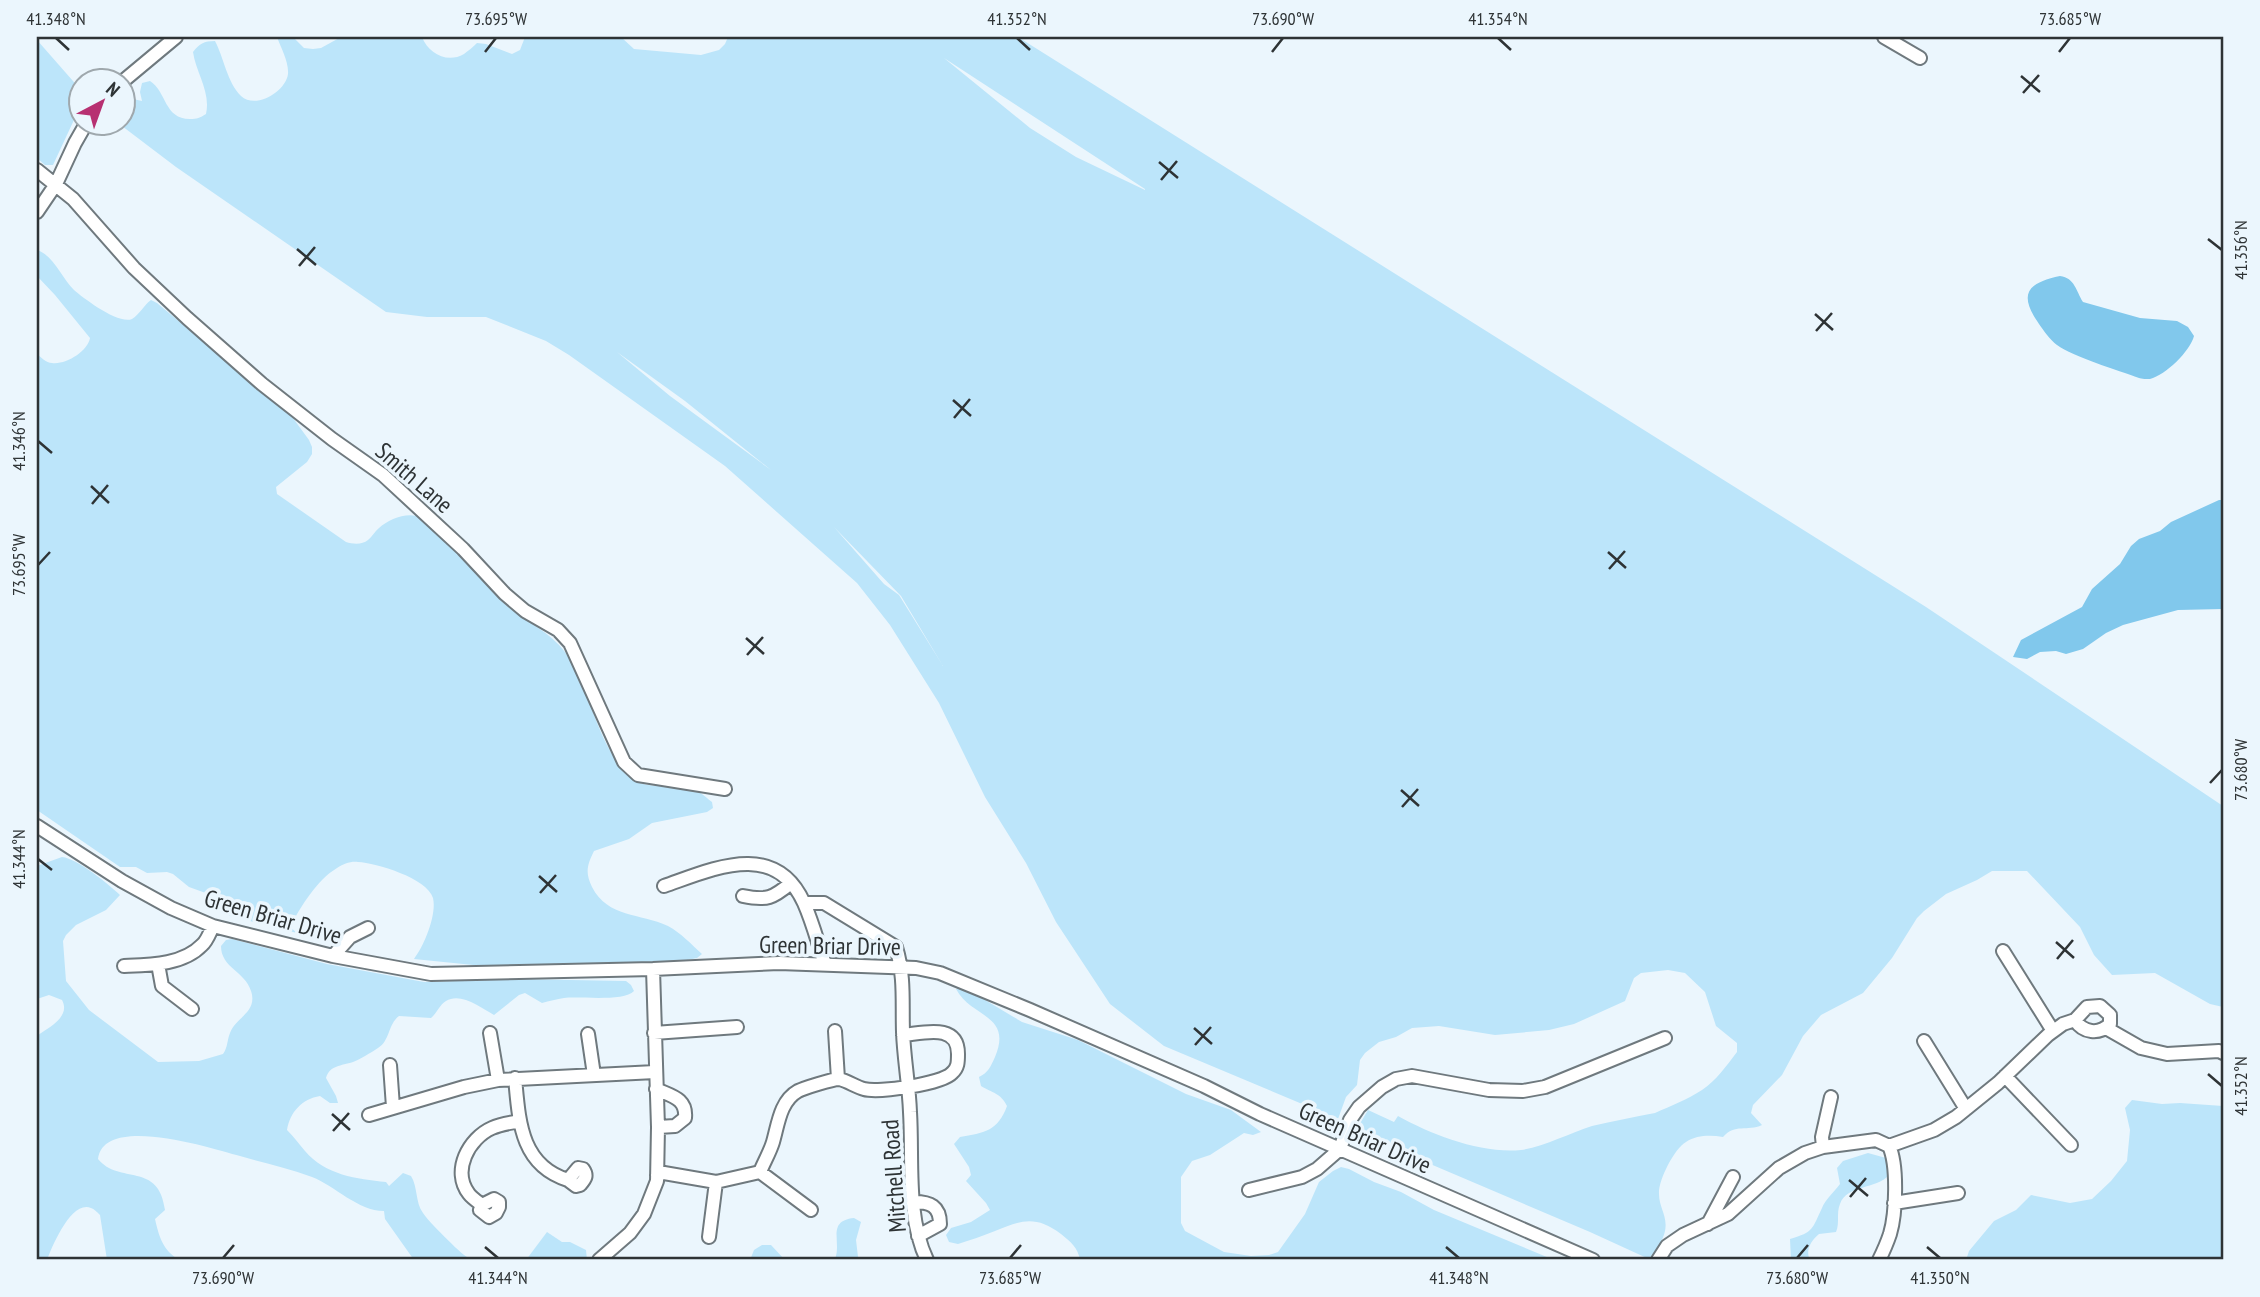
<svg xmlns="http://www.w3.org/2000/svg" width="2260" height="1297" font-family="'PT Sans Narrow',sans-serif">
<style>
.green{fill:#bce5fa;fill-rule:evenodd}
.water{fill:#81c8ec}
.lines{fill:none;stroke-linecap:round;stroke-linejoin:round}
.minor-casing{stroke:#6f797e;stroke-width:16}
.minor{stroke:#fff;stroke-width:12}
.ticks{fill:none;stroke:#2e3335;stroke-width:2.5}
.labels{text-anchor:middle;stroke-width:7;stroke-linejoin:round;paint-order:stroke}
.street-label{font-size:24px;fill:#2e3335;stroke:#ebf6fd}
.neatline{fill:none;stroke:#2e3335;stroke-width:2.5}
.ticks-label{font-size:18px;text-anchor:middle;fill:#2e3335}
</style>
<rect width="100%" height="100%" fill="#ebf6fd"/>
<path class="green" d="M277,37h16l11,11 9,1 8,-1 20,-11h81c6,16 25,27 42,17 4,-3 9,-7 13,-11l9,1 26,10 8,-4 5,-13h96l13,12 67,6 18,-5 6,-6 3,-7h290l908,570 297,199v201l-13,-3 -55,-31 -43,2 -18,-20 -14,-28 -53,-56h-35l-15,9 -31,14 -22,17 -7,7 -25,40 -29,35 -42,22 -18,21 -21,39 -29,30 -2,8 11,12c-15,7 -27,-2 -39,12 -13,-2 -26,-2 -37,5 -12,7 -28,39 -27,52 0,14 9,22 6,37 -2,10 -10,20 -16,28l-59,-27 -235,-100 13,-22 26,12 4,-6c34,19 84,38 123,34 22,-3 49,-17 71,-24 21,-5 42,-9 63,-13 16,-7 33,-14 47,-23 14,-9 25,-25 35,-38v-9l-21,-17 -11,-34 -20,-19 -17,-3 -27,3 -7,5 -9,23 -51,23 -25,6 -54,5 -56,-9 -27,2 -16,9 -17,5 -14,11 -5,7 -3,25 -11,12 -8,22 -174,-73 -54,-42 -54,-82 -30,-59 -41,-66 -46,-94 -49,-78 -33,-42 -132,-117 -156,-111 -23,-14 -60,-24h-59l-41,-5 -210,-145 -58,-44 4,-1 1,-30 10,7 9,2 -2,-9 2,-9 8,-2c17,11 14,38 40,38 7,0 10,-1 16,-5 5,-22 -10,-41 -13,-62 6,-8 11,-11 22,-11 9,17 12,41 26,55 15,14 45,-5 47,-22 1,-12 -7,-26 -11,-37zM944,58l201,131v1l-69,-33 -46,-29zM617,352l68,49 86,69 -101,-74zM834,527l67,69 42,70 -44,-71 -15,-11z
M37,40l43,49v18l-27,58h-8l-8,-7z
M37,250c16,5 25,28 37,40 9,8 45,35 58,29 7,-4 12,-14 19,-19l6,3 133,111 19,26 3,7v7l-5,8 -31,25 1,7 69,48c7,2 16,3 22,-2 4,-3 7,-9 11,-12 10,-9 30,-17 42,-10 11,11 24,21 35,33 17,18 32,38 51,55 19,16 43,26 58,46 29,40 30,99 72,129 13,9 34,1 48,4 10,2 19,11 27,17l1,6 -6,4 -55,11 -23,16 -35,12c-7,14 -9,22 -2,36 16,31 48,26 76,39 13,7 23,18 34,28l-5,4 -14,3 -86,4 -114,1 -69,-7c10,-13 23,-44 19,-61 -6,-20 -57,-35 -75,-36 -7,-1 -15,2 -21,6 -20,12 -36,38 -47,59l7,6 -67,-17 -16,-20 -25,-9 -16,-13 -6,-2 -20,1 -11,-6h-16l-83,-57v-456c4,3 9,9 15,9 14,2 36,-12 38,-25l-35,-43 -18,-19z
M62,857c16,2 45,26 58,38l-14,15 -30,15 -10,10 -3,6 3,40 23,29 69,52 41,-1 24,-7c5,-7 4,-14 7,-21 6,-16 28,-21 21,-42 -6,-20 -30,-23 -30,-45l5,-6 6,-1 95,25 97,18 91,-3 111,2 5,4 3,6c-10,11 -54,5 -70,7 -7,1 -15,3 -22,5l-17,-10 -6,2 -25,20c-13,-7 -33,-23 -48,-14 -6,3 -9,12 -15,17l-32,-2c-11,8 -9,25 -21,32 -8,5 -17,11 -25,14 -12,4 -23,3 -27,16l10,18 2,7h-8l-10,-7c-18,3 -30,16 -33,34 7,7 12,14 18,21 20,24 52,28 81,31l3,4 14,-13 8,3c7,11 4,26 12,37 4,7 38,41 44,44 11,5 22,-1 33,3h-86l-29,-41 -1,-8c-26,0 -49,-25 -72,-34 -24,-9 -48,-14 -72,-21 -27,-7 -136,-43 -142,3 21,26 61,2 67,51l-10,9c4,18 8,31 24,41h-72l-7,-45c-3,-3 -6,-6 -9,-7 -20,-8 -39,39 -44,52h-10v-224c12,-9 34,-19 25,-36l-13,-5 -12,4v-133z
M965,988l57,34 56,18 108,54 45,16 30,22 -8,3 -9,-2 -34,22 -18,6 -11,16v46l4,8 39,21 27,4 18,-1 9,-3 27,-38 14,-32 14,-11 8,-4 8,2 25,13 27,10 33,18 120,50h-474c-2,-12 -9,-18 -19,-26 -25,-19 -40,-14 -66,-3 -12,5 -25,9 -37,13l-9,-2 -3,-7 5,-7 20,-6 19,-12 -4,-7 -20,-22 5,-6 -2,-8 -15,-23 6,-7c24,-4 38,-6 47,-31 -6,-13 -15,-13 -26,-20l-2,-9c9,-4 12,-11 16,-20 18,-43 -24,-39 -39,-68z
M2132,1100l30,4 18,-1 43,3v154h-257l3,-9 25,-30 22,-11 15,-15 39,8 22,-4 19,-18 16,-20 3,-31 -5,-22z
M1868,1153l18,5 3,17c-13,15 -42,9 -49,29 -4,9 0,19 -4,28l-17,2c-8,7 -14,16 -9,26h-19l-1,-21c24,-7 22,-10 32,-31 3,-8 12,-16 18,-24l-3,-16 6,-7z
M854,1218l7,4 -5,18 2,17 4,3h-34l7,-1c7,-17 -9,-38 19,-41z
M547,1232l15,10h8l16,8 1,10h-61z
M762,1245h9l14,15h-35l4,-10z"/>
<path class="water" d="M2060,276c15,2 16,15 23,26l57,16 37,3 11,6 6,9c-4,15 -28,39 -44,43 -2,0 -9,0 -11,-1 -21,-8 -66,-21 -82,-33 -7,-5 -13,-14 -18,-21 -21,-30 -12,-41 21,-48z
M2219,500h4v109l-45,1 -55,15 -17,8 -23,16 -17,5 -10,-3 -16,1 -13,7 -14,-2 8,-17 61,-33 10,-18 28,-25 11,-18 8,-7 21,-8 11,-9z"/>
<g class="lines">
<defs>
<path id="minor" d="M1884,37l36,21
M122,82l54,-45
M37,170l36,29 61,69 53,50 75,66 70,55 51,36 80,74 42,45 20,17 33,19 12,13 54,119 14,13 87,14
M37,212l19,-28 19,-41 12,-21
M37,826l85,55 49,27 42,18 120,30 98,18 222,-5 126,-6 137,5 24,5 90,37 174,76 56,28 333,146
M664,886c49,-17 111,-47 140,17 9,20 14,41 21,61
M743,896c24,5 30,2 48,-13
M804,903h20l72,44c9,30 6,54 7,85 1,27 6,53 7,80 3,48 -4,104 17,148
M2003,951l50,80
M333,956l17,-19 18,-9
M158,964l4,22 30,23
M124,966c25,-1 59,-1 78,-21 5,-4 8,-13 11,-19
M2106,1028l35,20 26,6 52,-3 4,2
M835,1031l3,48
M490,1033l8,47
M654,1033l83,-6
M588,1034l6,41
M1924,1041l42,68
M390,1065l3,42
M2005,1076l66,69
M515,1078c4,42 5,87 53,102
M656,1089c15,7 31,9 29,29l-10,8 -17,1
M369,1115l95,-28 34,-7 157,-8
M1889,1146l45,-16 22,-13 42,-34 50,-48 15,-11 12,-4 12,-13 13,-1 10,9v9c-11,11 -27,9 -35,-4
M1823,1147l-1,-10 9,-40
M578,1168l5,1c5,7 2,10 -3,16l-4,1 -8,-6z
M760,1172c4,-10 10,-20 13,-30 5,-17 7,-41 25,-51 6,-3 35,-12 41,-12 9,2 17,8 25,10 14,4 78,-5 88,-16 6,-5 6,-11 6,-19 0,-31 -34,-21 -55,-19
M657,1175l7,-2 52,9 44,-10 51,38
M1249,1190l53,-13 15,-8 23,-20 10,-29 9,-13 23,-20 14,-8 16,-3 77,14 34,1 22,-4 120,-49
M494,1199l5,3v5l-3,6 -7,4 -9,-7 2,-5z
M914,1202c16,0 26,4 26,22l-22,12
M1894,1203l64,-10
M482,1205c-4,-3 -10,-7 -13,-11 -18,-23 0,-56 23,-66 9,-4 19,-5 28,-7
M1708,1224l25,-47
M709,1237l7,-55
M599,1260l31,-27 14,-19 13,-33 1,-54 -5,-158
M1658,1260l9,-14 16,-11 45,-21 51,-46 26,-15 18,-6 53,-7 13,6c9,19 7,68 1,88 -3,9 -7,18 -11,26"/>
</defs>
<use href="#minor" class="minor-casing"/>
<use href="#minor" class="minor"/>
</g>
<path class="ticks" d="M56,38l13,12M1017,38l13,12M1498,38l13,12M485,52l11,-14M1272,52l11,-14M2059,52l11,-14M2021,76l19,16M2023,93l16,-18M1159,162l19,16M1161,180l16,-19M2208,239l14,11M297,249l19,16M299,266l16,-19M1815,314l18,16M1816,331l16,-18M953,400l18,16M954,418l16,-19M38,441l14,12M91,486l18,17M92,504l16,-19M1608,552l18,16M38,565l12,-13M1609,569l16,-18M746,638l18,16M747,655l16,-18M2210,783l12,-13M1401,790l18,16M1402,807l16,-18M38,859l14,11M539,876l18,16M540,893l16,-18M2056,942l18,16M2057,959l16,-19M1194,1028l18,16M1195,1045l16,-18M2208,1074l14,12M332,1114l18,16M333,1131l16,-18M1849,1180l19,16M1850,1197l16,-19M485,1247l13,11M1446,1247l13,11M1927,1247l13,11M223,1258l11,-13M1010,1258l11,-13M1797,1258l11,-13"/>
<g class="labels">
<g class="street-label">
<text transform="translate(414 478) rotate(41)" y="8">Smith Lane</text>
<text transform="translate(273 917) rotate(16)" y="8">Green Briar Drive</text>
<text transform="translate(830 946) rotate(1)" y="8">Green Briar Drive</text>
<text transform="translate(1365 1138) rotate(24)" y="8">Green Briar Drive</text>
<text transform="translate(894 1176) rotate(-94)" y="8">Mitchell Road</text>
</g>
</g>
<rect width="2260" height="1297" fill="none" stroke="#ebf6fd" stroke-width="77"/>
<g transform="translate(102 102) rotate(41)"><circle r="33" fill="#ebf6fd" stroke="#9fa8ad" stroke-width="2"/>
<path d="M0-5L12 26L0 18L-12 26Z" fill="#b73071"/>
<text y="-10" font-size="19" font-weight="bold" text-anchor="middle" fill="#2e3335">N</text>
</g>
<rect x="38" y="38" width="2184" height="1220" class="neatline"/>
<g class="ticks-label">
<text x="56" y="25">41.348°N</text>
<text x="496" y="25">73.695°W</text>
<text x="1017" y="25">41.352°N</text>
<text x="1283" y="25">73.690°W</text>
<text x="1498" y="25">41.354°N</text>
<text x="2070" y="25">73.685°W</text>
<text transform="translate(2241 250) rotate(-90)" y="6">41.356°N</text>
<text transform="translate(19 441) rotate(-90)" y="6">41.346°N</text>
<text transform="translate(19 565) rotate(-90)" y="6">73.695°W</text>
<text transform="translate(2241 770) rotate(-90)" y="6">73.680°W</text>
<text transform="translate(19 859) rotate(-90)" y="6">41.344°N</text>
<text transform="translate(2241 1086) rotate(-90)" y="6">41.352°N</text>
<text x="223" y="1284">73.690°W</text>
<text x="498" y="1284">41.344°N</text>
<text x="1010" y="1284">73.685°W</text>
<text x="1459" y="1284">41.348°N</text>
<text x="1797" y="1284">73.680°W</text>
<text x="1940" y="1284">41.350°N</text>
</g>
</svg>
